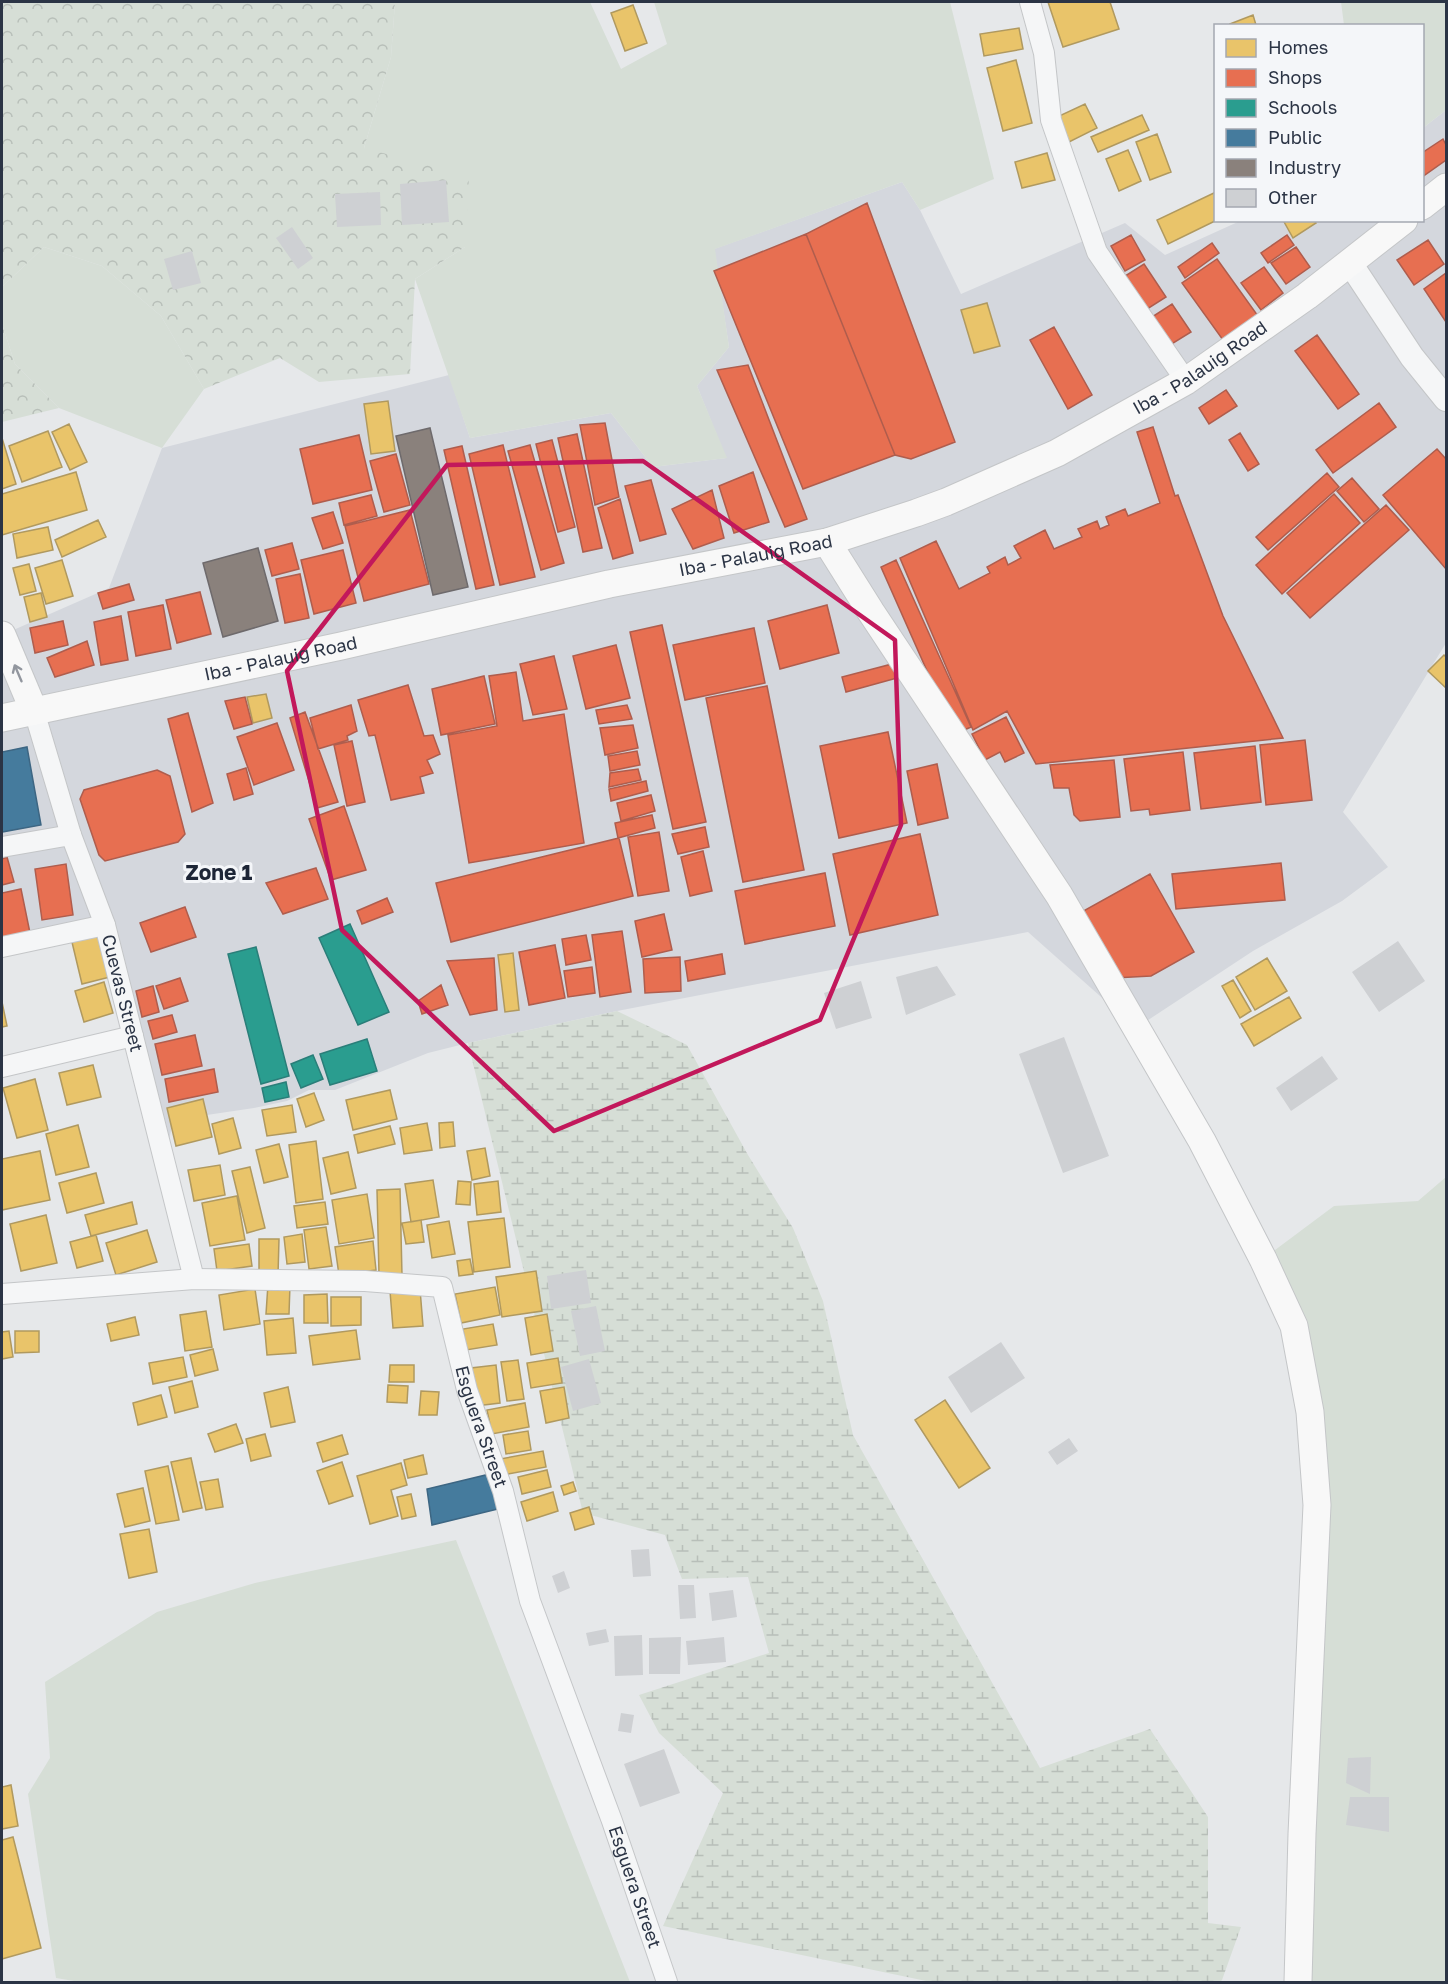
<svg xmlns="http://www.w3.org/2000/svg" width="1448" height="1984" font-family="'Golos Text',sans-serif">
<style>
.built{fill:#d4d7dd}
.green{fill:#d6ded6}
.forest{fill:url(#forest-crowns)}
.wetland{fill:url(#wetland-marsh)}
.homes{fill:#e9c46a;stroke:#b0995f;stroke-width:1.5}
.shops{fill:#e76f51;stroke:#af5d4d;stroke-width:1.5}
.schools{fill:#2a9d8f;stroke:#2a7e79;stroke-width:1.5}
.public{fill:#457b9d;stroke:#3d6683;stroke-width:1.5}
.industry{fill:#8a817c;stroke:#6e6a6c;stroke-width:1.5}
.building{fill:#ced0d3}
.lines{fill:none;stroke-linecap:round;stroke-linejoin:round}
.minor-casing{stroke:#c4c6c8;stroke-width:22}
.tertiary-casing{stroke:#c4c6c8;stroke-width:26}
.secondary-casing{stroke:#c4c6c8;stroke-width:29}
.minor{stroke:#f5f6f7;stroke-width:20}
.tertiary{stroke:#f5f6f7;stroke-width:24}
.secondary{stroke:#f8f8f8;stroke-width:27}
.oneway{stroke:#92969e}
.marked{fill:none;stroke:#c2185b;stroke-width:4.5;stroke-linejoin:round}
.labels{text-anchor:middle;stroke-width:6;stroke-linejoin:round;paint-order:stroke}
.street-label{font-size:18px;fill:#2b3445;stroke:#f4f6f9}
.quarter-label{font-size:21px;font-weight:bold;fill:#1d2536;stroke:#f4f6f9}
</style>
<defs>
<pattern id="forest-crowns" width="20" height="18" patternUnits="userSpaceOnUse" patternTransform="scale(1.5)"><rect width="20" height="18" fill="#d6ded6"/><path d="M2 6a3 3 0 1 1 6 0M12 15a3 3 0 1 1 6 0" fill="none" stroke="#b8bfb9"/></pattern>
<pattern id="wetland-marsh" width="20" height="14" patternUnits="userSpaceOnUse" patternTransform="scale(1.5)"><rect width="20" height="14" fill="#d6ded6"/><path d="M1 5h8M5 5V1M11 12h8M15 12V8" fill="none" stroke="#b8bfb9"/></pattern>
</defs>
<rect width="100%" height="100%" fill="#e6e8ea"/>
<path class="built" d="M1446,110v533l-103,169 45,55 -46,34 -89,50 -117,77 -108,-96 -411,79 -149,32 -40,10 -93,37h-26l-22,11 -33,7 -81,12 -8,42 -60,-237 -103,22v-312l107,-47 53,-140 287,-73 21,63 141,-25 42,54 73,-9 -29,-72 32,-39 -15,-98 188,-67 18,28 41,84 164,-71 40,32 75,-34 182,-1 1,-92z"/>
<path class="green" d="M395,2h195l31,67 46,-25 -13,-42h296l44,177 -74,31 -18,-28 -187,67 14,98 -32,39 30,72 -74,9 -42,-54 -141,25 -55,-159 50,-32 -101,-99 27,-91z
M1341,2h105v108l-23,18 -1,-102 -78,-1z
M44,247l58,19 59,50 43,73 -42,59 -103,-40 -44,-44 -13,-40v-37z
M1446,1177v805h-148l12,-570 -47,-153 71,-53 84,-5z
M456,1540l174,442h-550l-24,-4 -28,-184 22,-36 -5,-76 112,-70 98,-29z"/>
<path class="forest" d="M2,2h393l-4,55 -27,91 105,28 -4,71 -50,32 -5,95 -91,8 -39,-24 -76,31 -43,-73 -59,-50 -58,-19 -42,40z
M2,324l13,40 44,44 -57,14z"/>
<path class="wetland" d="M617,1011l70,34 61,110 45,73 30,73 30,134 187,333 110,-39 58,88v106l33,4 -19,53 -2,2h-289l-268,-56 60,-133 -64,-60 -20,-38 130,-42 -21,-76 -66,2 -17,-44 -82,-22 -115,-470z"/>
<path class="homes" d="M1048,2h62l9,27 -56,18z
M633,5l14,38 -22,8 -14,-38z
M1253,15l3,10 -25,1 -1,-2z
M1019,28l4,21 -39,7 -4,-22z
M1016,60l16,63 -29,8 -16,-63z
M1085,104l12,24 -28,14 -12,-25z
M1142,115l7,15 -51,22 -7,-15z
M1157,134l14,38 -21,8 -14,-38z
M1128,150l13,31 -22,10 -13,-32z
M1047,153l8,27 -33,8 -7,-26z
M1216,192v28h1l-49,24 -11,-24z
M1283,220h31l2,3 -23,15z
M987,303l13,43 -26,7 -13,-43z
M388,401l7,50 -24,3 -7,-50z
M69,424l18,38 -17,8 -18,-38z
M48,431l14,36 -40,15 -13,-36z
M2,438l14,46 -14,5z
M76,472l11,38 -85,25v-41z
M98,520l8,17 -44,20 -7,-17z
M48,527l5,23 -36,8 -4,-24z
M62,560l11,36 -27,8 -11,-36z
M29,564l7,27 -16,4 -7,-27z
M41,593l6,24 -17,5 -6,-25z
M1444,655l2,2v31l-18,-17z
M266,694l6,24 -19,5 -6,-26z
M99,931l11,46 -28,7 -11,-46z
M513,953l6,57 -14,2 -7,-57z
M1267,958l20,33 -32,19 -19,-33z
M1233,980l18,31 -11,7 -18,-32z
M104,982l9,31 -29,9 -9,-31z
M1289,997l12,21 -47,28 -13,-22z
M2,1002l5,24 -5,1z
M93,1065l8,32 -34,8 -8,-32z
M35,1079l13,51 -31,8 -14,-50z
M390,1090l7,29 -44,11 -7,-30z
M314,1093l10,27 -18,7 -9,-28z
M203,1099l9,38 -36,9 -9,-38z
M292,1105l4,27 -29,4 -5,-26z
M233,1118l8,30 -22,6 -7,-30z
M453,1122l2,24 -15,2 -1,-25z
M427,1123l5,27 -28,4 -4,-26z
M78,1125l11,42 -33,8 -10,-41z
M390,1126l5,18 -37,9 -4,-18z
M316,1141l7,58 -27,4 -7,-58z
M279,1144l9,33 -24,6 -8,-33z
M485,1148l5,28 -18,4 -5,-29z
M40,1151l10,49 -48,10v-51z
M348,1152l8,36 -25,6 -8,-36z
M220,1165l5,30 -31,6 -6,-31z
M250,1167l15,61 -18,5 -15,-62z
M96,1173l8,30 -37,10 -8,-30z
M433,1180l6,37 -28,5 -6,-38z
M458,1181l13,1 -1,23 -14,-1z
M498,1181l3,31 -24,3 -3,-31z
M400,1189l2,86h-23l-2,-85z
M367,1194l7,44 -35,6 -7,-44z
M237,1196l8,44 -35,6 -8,-43z
M132,1202l5,22 -46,12 -6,-21z
M325,1202l3,22 -31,4 -3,-22z
M46,1215l11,48 -36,8 -11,-47z
M504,1218l6,49 -36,5 -6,-50z
M421,1220l3,22 -18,2 -4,-21z
M449,1221l6,33 -23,4 -5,-33z
M326,1227l6,39 -23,3 -5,-39z
M147,1230l10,32 -41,13 -10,-32z
M302,1234l3,28 -18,2 -3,-27z
M96,1235l7,26 -26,7 -7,-26z
M259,1239h20l-1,36 -19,-1z
M373,1241l3,29 -37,5 -4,-28z
M249,1244l3,22 -35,5 -3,-22z
M470,1259l3,15 -14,2 -2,-15z
M536,1271l6,40 -40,6 -6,-40z
M268,1284l22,1 -1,29h-23z
M495,1287l5,28 -39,8 -6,-29z
M255,1289l5,35 -36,6 -5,-35z
M420,1289l3,37 -30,2 -3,-37z
M327,1294l1,29h-24v-28z
M331,1297h30v28l-30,1z
M206,1311l6,36 -27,4 -5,-36z
M547,1314l6,37 -22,4 -6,-37z
M135,1317l4,18 -28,6 -4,-17z
M293,1318l3,35 -29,2 -3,-34z
M493,1324l4,21 -31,5 -3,-21z
M356,1330l4,29 -47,6 -4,-29z
M9,1331l4,26 -11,2v-27z
M15,1331h24v21l-24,1z
M213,1349l5,21 -23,6 -5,-21z
M183,1357l4,20 -34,7 -4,-21z
M558,1358l4,25 -31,5 -4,-25z
M518,1360l6,39 -17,2 -6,-39z
M390,1365h24v17h-25z
M496,1365l4,38 -24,3 -5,-38z
M192,1381l6,26 -23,6 -6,-26z
M388,1385l20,1 -1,17 -20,-1z
M288,1387l7,35 -24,5 -7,-34z
M564,1387l5,31 -23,5 -6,-32z
M421,1391l18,1 -2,23h-18z
M161,1395l6,22 -29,8 -5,-22z
M945,1400l45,68 -31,20 -44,-68z
M525,1403l4,24 -37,7 -5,-24z
M236,1424l7,19 -28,9 -7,-18z
M528,1431l3,19 -25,4 -3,-19z
M265,1434l6,22 -20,5 -5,-22z
M342,1435l6,19 -25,8 -6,-19z
M543,1451l3,16 -43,8 -3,-16z
M423,1455l4,19 -19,4 -4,-18z
M191,1458l11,50 -19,4 -12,-50z
M342,1462l11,34 -24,8 -12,-33z
M401,1463l6,22 -16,5 7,26 -28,8 -13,-48z
M168,1466l11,54 -23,4 -11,-53z
M547,1470l4,17 -29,7 -4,-17z
M218,1479l5,28 -17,3 -6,-28z
M573,1482l3,9 -12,4 -3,-9z
M143,1488l7,33 -25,6 -8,-33z
M553,1492l5,19 -31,10 -6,-19z
M411,1494l5,22 -14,3 -5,-22z
M589,1507l5,17 -19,6 -5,-17z
M149,1529l8,43 -28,6 -9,-44z
M11,1785l7,41 -16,3v-42z
M13,1837l28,111 -39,11v-119z"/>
<path class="shops" d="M1443,139l3,6v15l-24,17v-24z
M867,203l88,239 -44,17 -16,-4 -89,-221z
M806,234l89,221 -92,34 -89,-218z
M1131,235l14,25 -20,11 -14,-25z
M1287,235l7,10 -26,18 -7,-10z
M1428,240l16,24 -30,21 -17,-25z
M1212,243l7,10 -34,25 -7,-11z
M1296,247l14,20 -24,17 -15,-21z
M1217,259l41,57 -35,24 -41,-57z
M1144,264l22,33 -22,14 -22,-33z
M1264,267l19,26 -22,17 -20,-27z
M1446,273v49l-22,-33z
M1172,304l19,28 -21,13 -18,-28z
M1054,327l38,68 -24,14 -38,-69z
M1317,335l42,59 -21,15 -43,-58z
M748,365l59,154 -22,8 -68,-157z
M1226,390l11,16 -28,18 -10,-16z
M1379,403l17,24 -63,46 -17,-23z
M605,423l14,74 -24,8 -15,-80z
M1153,427l22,69 3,-1 45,121 60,122 -247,26 -29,-53 -34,19 -73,-172 36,-17 23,48 31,-16 -3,-6 18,-10 3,8 13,-7 -7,-12 31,-16 9,19 28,-12 -4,-8 19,-8 3,8 9,-4 -3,-8 19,-8 3,7 32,-13 -23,-71z
M1240,433l19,31 -11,7 -19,-31z
M577,434l25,114 -19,4 -25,-114z
M359,435l13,55 -59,14 -13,-55z
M552,440l23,87 -17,5 -22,-88z
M503,445l32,132 -35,8 -31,-131z
M530,445l34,118 -23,7 -33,-119z
M462,446l32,139 -18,4 -32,-139z
M1437,449l9,10v110l-63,-74z
M396,454l14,51 -26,7 -14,-51z
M753,472l16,50 -35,11 -15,-47z
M1327,473l12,14 -71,63 -12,-13z
M1352,478l27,31 -15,13 -27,-31z
M651,480l15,54 -26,7 -15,-55z
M712,490l12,48 -31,11 -21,-40z
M1334,494l26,29 -78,71 -26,-29z
M371,495l6,21 -33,9 -5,-22z
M620,499l13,54 -20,6 -15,-51z
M1386,505l23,25 -99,88 -23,-25z
M410,510l19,74 -65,17 -19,-75z
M333,512l10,31 -20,6 -11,-31z
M292,543l7,26 -27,7 -7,-26z
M343,550l13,53 -42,11 -13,-54z
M896,560l75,167 -16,7 -74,-167z
M300,574l9,44 -24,5 -9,-44z
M129,584l5,16 -31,9 -5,-16z
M200,592l11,42 -34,9 -11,-43z
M163,605l8,44 -35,7 -8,-44z
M827,605l12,48 -59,16 -12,-48z
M121,616l7,44 -27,5 -7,-43z
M63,621l5,24 -33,8 -5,-25z
M662,625l44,197 -33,7 -43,-197z
M754,628l11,55 -80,17 -12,-55z
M87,641l7,24 -39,12 -8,-19z
M616,645l14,53 -44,11 -13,-53z
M554,656l13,53 -34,6 -13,-51z
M892,664l5,14 -51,14 -4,-15z
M516,672l7,49 41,-7 20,129 -115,20 -21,-128 49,-9 -8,-50z
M484,676l11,48 -54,11 -9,-46z
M408,685l16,51 9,-1 7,19 -13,6 6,13 -13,4 4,16 -33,7 -16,-65 -6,1 -11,-36z
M767,686l37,184 -61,12 -37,-184z
M245,697l7,27 -18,5 -9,-28z
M351,705l6,26 -10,5 1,4 -30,9 -8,-31z
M627,705l5,14 -33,5 -3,-14z
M305,712l33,90 -21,6 -27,-90z
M188,713l25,90 -21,9 -24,-93z
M1006,717l18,36 -19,9 -5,-10 -15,8 -13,-26z
M277,723l17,47 -40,15 -17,-48z
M633,725l5,23 -33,7 -5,-27z
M888,732l19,91 -68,15 -19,-92z
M1305,740l7,60 -46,5 -6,-60z
M352,741l13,61 -18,4 -13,-61z
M1255,746l6,56 -60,7 -7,-56z
M637,751l3,14 -30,6 -2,-15z
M1183,752l7,58 -40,5 -1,-6 -18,2 -7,-52z
M1114,760l6,57 -40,4 -6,-6 -5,-27h-15l-4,-23z
M937,764l11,54 -30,7 -11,-54z
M246,768l7,26 -19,6 -7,-26z
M638,769l3,11 -32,7 1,-14z
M157,770l13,6 15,58 -7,8 -73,19 -6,-6 -19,-56 4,-9z
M646,781l2,10 -37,10 -2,-12z
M651,795l4,16 -34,10 -4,-18z
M344,806l22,64 -35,10 -22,-61z
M652,815l3,13 -37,10 -3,-15z
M705,827l4,20 -31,7 -6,-20z
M659,832l10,59 -31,5 -10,-59z
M920,834l18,81 -88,20 -17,-81z
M619,838l14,58 -182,46 -15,-59z
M703,851l9,40 -22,5 -9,-39z
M7,857l7,25 -12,3v-26z
M1281,863l4,37 -109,9 -4,-35z
M66,864l7,51 -31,5 -7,-51z
M316,868l12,31 -45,15 -17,-31z
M825,873l10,53 -90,18 -10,-53z
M1150,874l44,78 -43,24 -37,2 -36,-64z
M21,889l9,44 -28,6v-46z
M387,898l6,14 -31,12 -5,-13z
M185,907l11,30 -45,15 -11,-29z
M664,914l8,36 -30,7 -7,-36z
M622,931l9,61 -31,5 -8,-62z
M586,935l5,25 -25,5 -4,-26z
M555,945l10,53 -36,7 -10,-53z
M722,954l3,20 -37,7 -3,-20z
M680,957l1,34 -36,2 -2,-34z
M494,958l3,52 -27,5 -23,-54z
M592,967l3,26 -27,4 -4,-26z
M180,978l8,23 -24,8 -8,-23z
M441,985l7,20 -26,9 -4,-13z
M153,986l6,26 -17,5 -6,-26z
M172,1015l5,17 -24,7 -5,-18z
M195,1035l7,31 -40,9 -7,-31z
M214,1069l4,23 -49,10 -4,-23z"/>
<path class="schools" d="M350,924l39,88 -31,13 -39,-87z
M256,947l33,129 -28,8 -33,-130z
M367,1039l10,32 -47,14 -10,-31z
M313,1055l10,24 -22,9 -10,-24z
M286,1082l3,15 -24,5 -3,-14z"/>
<path class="public" d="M27,747l14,78 -39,7v-80z
M490,1474l12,34 -70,17 -5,-36z"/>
<path class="industry" d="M430,428l38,159 -35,8 -37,-159z
M258,548l20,73 -55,16 -20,-74z"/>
<path class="building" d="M446,180l3,42 -47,3 -2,-41z
M380,192l1,33 -44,2 -2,-33z
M292,227l21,31 -15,11 -22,-31z
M192,251l9,32 -28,7 -9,-31z
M1398,941l27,40 -46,31 -27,-40z
M937,966l19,29 -50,20 -10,-38z
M861,981l11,37 -36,11 -12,-36z
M1064,1037l45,119 -46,17 -44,-119z
M1322,1056l16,23 -47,32 -15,-23z
M586,1270l5,33 -40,6 -4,-33z
M596,1306l9,45 -25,5 -9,-45z
M1001,1342l24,36 -54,35 -23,-36z
M589,1359l12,44 -28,8 -12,-44z
M1069,1438l9,13 -21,14 -9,-13z
M649,1549l2,27 -18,1 -2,-27z
M564,1571l6,17 -12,5 -6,-17z
M678,1585h16l2,33 -16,1z
M733,1590l4,27 -25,4 -3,-28z
M606,1629l3,13 -20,4 -3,-13z
M642,1635l1,40 -28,1 -1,-40z
M681,1637l-1,37h-31v-36z
M724,1637l2,25 -38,3 -2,-24z
M621,1713l13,2 -3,18 -13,-2z
M664,1749l16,44 -40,14 -16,-43z
M1371,1757l-1,37 -24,-11 2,-25z
M1350,1797h39v35l-43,-7z"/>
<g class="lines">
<defs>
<g id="minor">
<path d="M1030,2l14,51 7,67 46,132 89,129"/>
<path id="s1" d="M34,711l37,124 34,90 89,354"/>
<path d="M2,847l69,-12"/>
<path d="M2,947l103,-22"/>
<path d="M2,1067l131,-31"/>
<path id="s2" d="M2,1294l192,-15 171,2 77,6 25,103 36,101 27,110 82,220 55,161"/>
</g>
<path id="tertiary" d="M1350,263l62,94 34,42"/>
<g id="secondary">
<path d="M1422,206l24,-19"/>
<path d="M827,542l44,70 188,283 143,246 61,118 31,67 16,86 7,93 -15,329 -4,148"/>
<path d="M2,635l32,76"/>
<path id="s3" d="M2,718l339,-72 268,-62 218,-42 89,-29 30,-11 111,-49 129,-72 121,-85 97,-76"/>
</g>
</defs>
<use href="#minor" class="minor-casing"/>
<use href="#tertiary" class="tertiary-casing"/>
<use href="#secondary" class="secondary-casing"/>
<use href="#minor" class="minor"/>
<use href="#tertiary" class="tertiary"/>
<use href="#secondary" class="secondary"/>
</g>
<defs><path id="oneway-shaft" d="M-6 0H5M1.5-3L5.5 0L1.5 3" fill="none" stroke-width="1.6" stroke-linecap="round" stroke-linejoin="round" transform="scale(1.5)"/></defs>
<use class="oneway" href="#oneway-shaft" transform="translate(18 673) rotate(-113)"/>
<path class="marked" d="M643,461l252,179 6,185 -81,195 -266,111 -212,-201 -55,-259 160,-206z"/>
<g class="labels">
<g class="street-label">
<text dy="6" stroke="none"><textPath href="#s3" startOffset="1257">Iba - Palauig Road</textPath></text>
<text dy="6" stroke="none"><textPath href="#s3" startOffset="771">Iba - Palauig Road</textPath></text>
<text dy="6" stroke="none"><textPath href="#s3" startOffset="285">Iba - Palauig Road</textPath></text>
<text dy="6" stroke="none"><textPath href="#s1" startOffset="296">Cuevas Street</textPath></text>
<text dy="6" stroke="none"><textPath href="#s2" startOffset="586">Esguera Street</textPath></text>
<text dy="6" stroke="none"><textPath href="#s2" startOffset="1072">Esguera Street</textPath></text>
</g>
<g class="quarter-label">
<text x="219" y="880">Zone 1</text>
</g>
</g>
<rect width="1448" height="1984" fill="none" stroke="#2b3445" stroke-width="6"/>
<rect x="1214" y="24" width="210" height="198" fill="#f4f6f9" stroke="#a4a8b1" stroke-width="1.5"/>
<rect x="1226" y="39" width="30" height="18" fill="#e9c46a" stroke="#a4a8b1" stroke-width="1.5"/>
<text x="1268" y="54" font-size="18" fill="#2b3445">Homes</text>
<rect x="1226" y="69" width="30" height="18" fill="#e76f51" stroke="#a4a8b1" stroke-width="1.5"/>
<text x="1268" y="84" font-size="18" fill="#2b3445">Shops</text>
<rect x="1226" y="99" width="30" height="18" fill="#2a9d8f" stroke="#a4a8b1" stroke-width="1.5"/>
<text x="1268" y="114" font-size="18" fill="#2b3445">Schools</text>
<rect x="1226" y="129" width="30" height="18" fill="#457b9d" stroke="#a4a8b1" stroke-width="1.5"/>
<text x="1268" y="144" font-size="18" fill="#2b3445">Public</text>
<rect x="1226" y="159" width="30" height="18" fill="#8a817c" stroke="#a4a8b1" stroke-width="1.5"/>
<text x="1268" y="174" font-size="18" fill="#2b3445">Industry</text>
<rect x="1226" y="189" width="30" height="18" fill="#ced0d3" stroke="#a4a8b1" stroke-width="1.5"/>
<text x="1268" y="204" font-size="18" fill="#2b3445">Other</text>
</svg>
